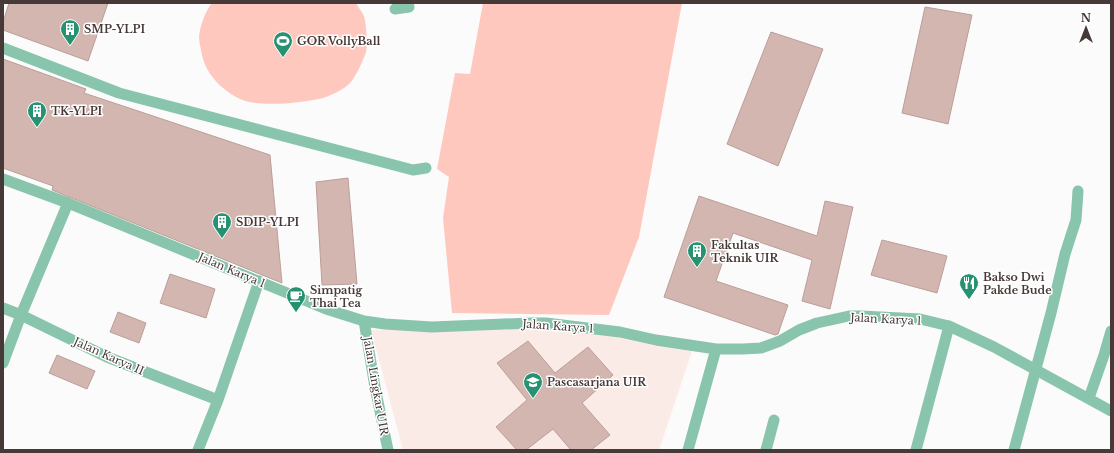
<svg xmlns="http://www.w3.org/2000/svg" width="1114" height="453" font-family="'Libre Baskerville',serif">
<style>
.built{fill:#fbebe7}
.green{fill:#fec8be}
.building{fill:#d4b6b0;stroke:#bb9e99}
.lines{fill:none;stroke-linecap:round;stroke-linejoin:round}
.minor{stroke:#89c5ad;stroke-width:11}
.tertiary{stroke:#89c5ad;stroke-width:11}
.labels{text-anchor:middle;stroke-width:3;stroke-linejoin:round;paint-order:stroke}
.poi-label{font-size:11px;font-weight:bold;fill:#463937;stroke:#fff;text-anchor:start}
.street-label{font-size:11px;fill:#463937;stroke:#fff}
</style>
<rect width="100%" height="100%" fill="#fbfbfb"/>
<path class="built" d="M546,323l147,25 -34,102h-256l-32,-120z"/>
<path class="green" d="M212,3h144c2,4 6,9 8,13 2,7 4,29 2,36 -2,7 -11,26 -15,30 -7,8 -23,15 -32,17 -21,4 -63,9 -81,-1 -17,-9 -32,-24 -36,-43 -1,-6 -3,-12 -3,-18 1,-11 6,-25 13,-34z
M483,3h199l-43,234 -30,78 -157,-2 -9,-95 6,-41 -12,-8 18,-96 15,1z"/>
<path class="building" d="M9,3h99l-20,58 -85,-31v-8z
M925,7l47,8 -24,109 -46,-11z
M771,32l52,17 -45,117 -51,-22z
M3,59l83,30 -2,4 186,62 12,128 -230,-93 1,-4 -50,-18z
M348,178l9,106 -35,1 -6,-103z
M699,196l118,40 8,-35 28,6 -23,102 -28,-8 10,-41 -79,-27 -17,48 72,24 -10,29 -3,1 -111,-38z
M882,240l65,16 -10,37 -66,-18z
M170,274l45,15 -9,29 -46,-15z
M118,312l28,11 -7,20 -29,-11z
M528,341l27,32 33,-26 25,28 -31,28 28,32 -19,15h-20l-18,-21 -27,21h-9l-21,-23 31,-27 -30,-37z
M57,355l38,16 -8,18 -38,-16z"/>
<g class="lines">
<path class="minor" d="M395,9l14,-2
M3,48l116,45 294,77 13,-2
M3,308l18,7 86,42 111,43
M3,363l18,-48 47,-112
M1089,398l15,-43 7,-24
M198,450l20,-50 41,-119
M766,450l8,-30
M916,450l33,-124
M1014,450l37,-137 14,-59 11,-34 2,-29"/>
<path class="tertiary" d="M3,179l65,24 258,106 38,12 21,3 47,3 98,-4h16l74,9 36,8 60,9h27l18,-1 19,-7 19,-11 18,-7 32,-7h12l59,3 29,7 45,21 117,64
M364,321l11,66 13,63
M688,450l28,-101"/>
</g>
<defs>
<symbol id="building-pin" viewBox="-11 -11 22 30"><path d="M0 17L-7.5 6A9.5 9.5 0 1 1 7.5 6Z" fill="#269272" stroke="#fff"/><path d="M-4-6H4V6H1V3H-1V6H-4ZM-2.5-4.3h1.7v1.8h-1.7ZM.8-4.3h1.7v1.8H.8ZM-2.5-1h1.7V.8h-1.7ZM.8-1h1.7V.8H.8Z" fill="#fff"/></symbol>
<symbol id="stadium-pin" viewBox="-11 -11 22 30"><path d="M0 17L-7.5 6A9.5 9.5 0 1 1 7.5 6Z" fill="#269272" stroke="#fff"/><path d="M0-5a6.5 5 0 1 0 0 10a6.5 5 0 1 0 0-10ZM-3.5-1.8h7v3.6h-7Z" fill="#fff"/></symbol>
<symbol id="restaurant-pin" viewBox="-11 -11 22 30"><path d="M0 17L-7.5 6A9.5 9.5 0 1 1 7.5 6Z" fill="#269272" stroke="#fff"/><path d="M-5-6h1v4h1v-4h1v4h1v-4h1v5L-1.5 .5V6h-2V.5L-5-1ZM5-6V6H3V1.5H1.5Q1.5-4 5-6Z" fill="#fff"/></symbol>
<symbol id="cafe-pin" viewBox="-11 -11 22 30"><path d="M0 17L-7.5 6A9.5 9.5 0 1 1 7.5 6Z" fill="#269272" stroke="#fff"/><path d="M-5.5-4.5H6V0H3Q3 3.5 0 3.5H-2.5Q-5.5 3.5-5.5 0ZM3-3.2v2h1.7v-2ZM-6 4.5H4V6H-6Z" fill="#fff"/></symbol>
<symbol id="university-pin" viewBox="-11 -11 22 30"><path d="M0 17L-7.5 6A9.5 9.5 0 1 1 7.5 6Z" fill="#269272" stroke="#fff"/><path d="M0-5L7-2L0 1L-7-2ZM-4 1L0 2.5L4 1V4Q0 6-4 4Z" fill="#fff"/></symbol>
</defs>
<g fill-rule="evenodd">
<use href="#building-pin" x="59" y="18" width="22" height="30"/>
<use href="#stadium-pin" x="272" y="30" width="22" height="30"/>
<use href="#building-pin" x="26" y="100" width="22" height="30"/>
<use href="#building-pin" x="211" y="211" width="22" height="30"/>
<use href="#building-pin" x="686" y="240" width="22" height="30"/>
<use href="#restaurant-pin" x="958" y="272" width="22" height="30"/>
<use href="#cafe-pin" x="285" y="285" width="22" height="30"/>
<use href="#university-pin" x="522" y="371" width="22" height="30"/>
</g>
<g class="labels">
<g class="poi-label">
<text x="84" y="33">SMP-YLPI</text>
<text x="297" y="45">GOR VollyBall</text>
<text x="51" y="115">TK-YLPI</text>
<text x="236" y="226">SDIP-YLPI</text>
<text x="711" y="249">Fakultas<tspan x="711" dy="13">Teknik UIR</tspan></text>
<text x="983" y="281">Bakso Dwi<tspan x="983" dy="13">Pakde Bude</tspan></text>
<text x="310" y="294">Simpatig<tspan x="310" dy="13">Thai Tea</tspan></text>
<text x="547" y="386">Pascasarjana UIR</text>
</g>
<g class="street-label">
<text transform="translate(232 270) rotate(23)" y="4">Jalan Karya 1</text>
<text transform="translate(886 319) rotate(3)" y="4">Jalan Karya 1</text>
<text transform="translate(558 326) rotate(4)" y="4">Jalan Karya 1</text>
<text transform="translate(109 356) rotate(24)" y="4">Jalan Karya II</text>
<text transform="translate(376 386) rotate(80)" y="4">Jalan Lingkar UIR</text>
</g>
</g>
<rect width="1114" height="453" fill="none" stroke="#463937" stroke-width="8"/>
<g transform="translate(1086 28)" stroke="#ffffff" stroke-width="3" paint-order="stroke">
<path d="M0-3L7 15L0 10L-7 15Z" fill="#463937"/>
<text y="-6" font-size="11" font-weight="bold" text-anchor="middle" fill="#463937">N</text>
</g>
</svg>
